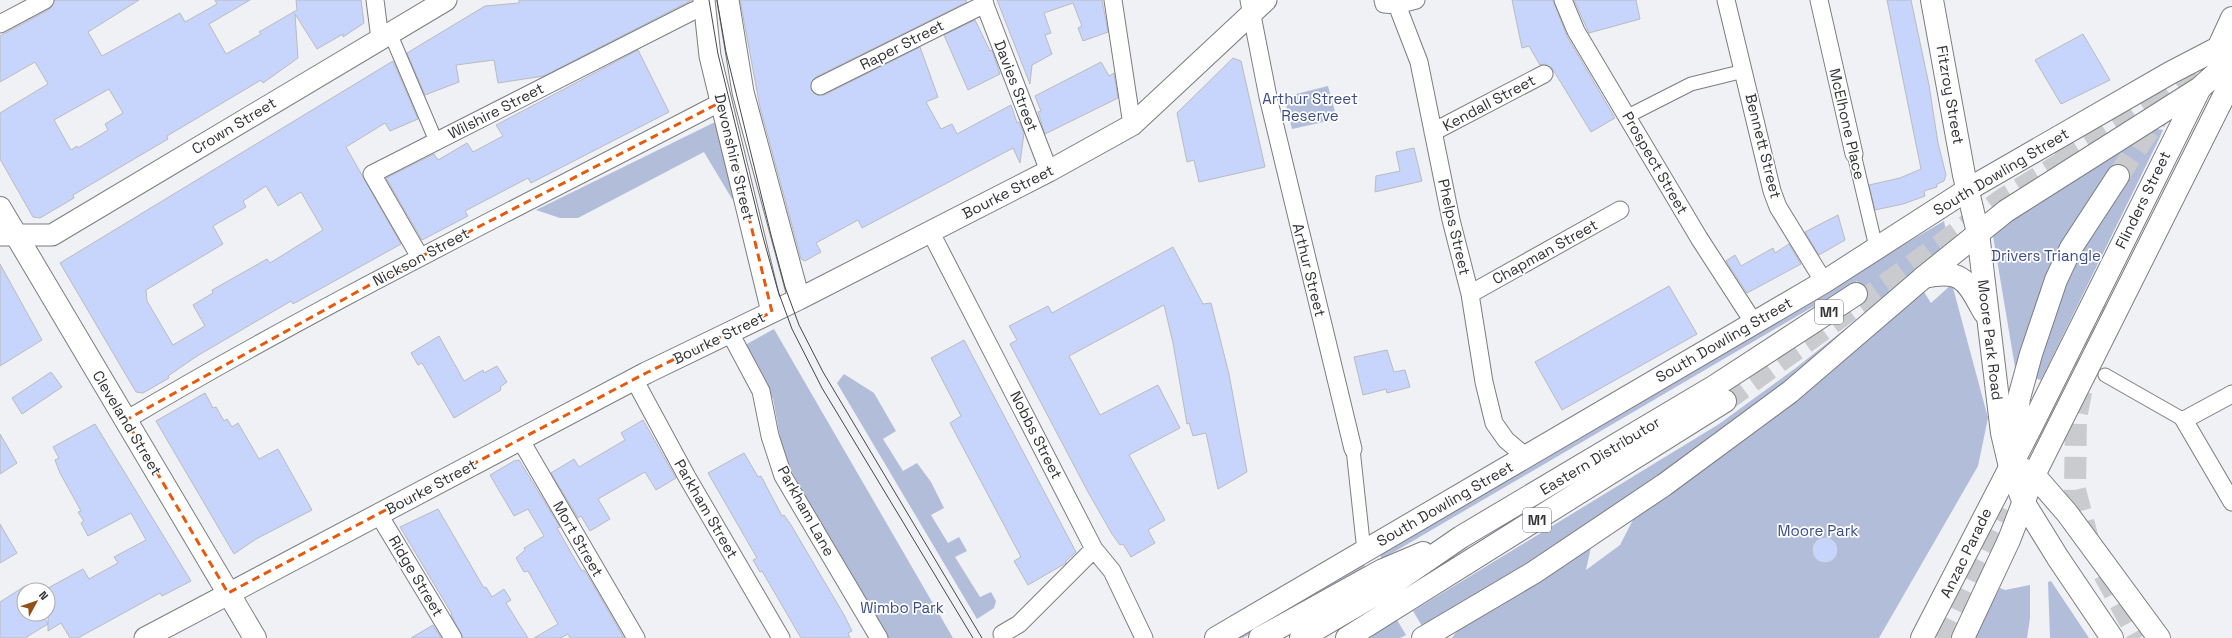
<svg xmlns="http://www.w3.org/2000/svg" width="2232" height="638" font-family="'Space Grotesk',sans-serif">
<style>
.green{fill:#b2bdda}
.building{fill:#c7d5fc;stroke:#b9bbbf;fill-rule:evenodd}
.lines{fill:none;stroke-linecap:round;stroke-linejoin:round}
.motorway-tunnel{stroke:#c9cbcf;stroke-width:22;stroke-dasharray:22 11;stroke-linecap:butt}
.pedestrian-casing{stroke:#7c7d81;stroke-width:15}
.minor-casing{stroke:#7c7d81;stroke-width:19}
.tertiary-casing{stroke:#7c7d81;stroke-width:23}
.secondary-casing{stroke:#7c7d81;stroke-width:24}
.primary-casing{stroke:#7c7d81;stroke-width:24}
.motorway-casing{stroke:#7c7d81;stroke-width:24}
.pedestrian{stroke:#fff;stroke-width:13}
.minor{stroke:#fff;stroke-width:17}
.tertiary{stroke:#fff;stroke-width:21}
.secondary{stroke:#fff;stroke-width:22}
.primary{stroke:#fff;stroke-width:22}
.motorway{stroke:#fff;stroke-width:22}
.tram{stroke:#454749;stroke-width:1}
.marked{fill:none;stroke:#e8590c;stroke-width:3;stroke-dasharray:8 5;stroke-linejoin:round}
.labels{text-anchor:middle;stroke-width:3.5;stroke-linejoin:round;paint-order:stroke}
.shield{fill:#fefeff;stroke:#6f7072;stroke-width:1}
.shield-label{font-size:14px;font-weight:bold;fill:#323335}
.street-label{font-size:15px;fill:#323335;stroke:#fefeff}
.park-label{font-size:15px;fill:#3b4c87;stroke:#fefeff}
</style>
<rect width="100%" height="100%" fill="#eff1f5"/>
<path class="green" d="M1328,86l9,33 -45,10 -8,-32z
M713,123h4l21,73 -6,3 -28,-47 -126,66h-18l-24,-8z
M2157,129l6,1 -4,9 -118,241 -25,-7 -23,-137 8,-11 63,-43z
M1944,221l4,19 -2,8 -202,170 -246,166 -76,42 -9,-15 306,-187 78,-57 77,-61 -17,-25 -475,278 -3,-6z
M1952,284l36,134 -10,48 -99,172h-427l7,-10 132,-81 -5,23 34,-25 15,-29 108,-76 88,-68 93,-80 7,11z
M774,329l179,309h-67l-98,-173 -8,-28 -7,-38 -28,-54z
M844,374l30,19 22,38 -13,8 20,32 14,-8 14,19 13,26 -13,7 17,28 11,-6 8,14 -12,6 25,40 11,-5 5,9 -2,7 -17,11 -140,-236z
M1362,562l5,7 -124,69h-10z
M2051,581l38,57h-39l-2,-56z
M2030,585v33l-3,20h-54l27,-50 5,2z
M1397,620l9,15 -6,3h-35z"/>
<path class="building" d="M55,0h84l-51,32 14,24 78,-43 5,9 32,-18 -2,-4h35l-41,24 17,30 35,-20 -2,-2 38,-22 -1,-10h65l3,23 -21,14v-3l-26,15 -22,-35 3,44 -35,25 -2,-3 -94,56 1,3 -95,56 1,3 -34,20 -7,-1 -33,-58v-46l48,-29 -13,-22 -35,20v-46l50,-27zM109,89l14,24 -18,11 3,6 -30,18 -1,-2 -6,4 -17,-30z
M519,0h173l-148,76 -46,7 -4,-23 -38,5 3,17 -34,13 -18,-42 78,-47 34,-3z
M740,0h226l1,2 -151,75 -4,4 -1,9 4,4 9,1 96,-48 18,50 -12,5 15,27 11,-5 5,10 54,-29 6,18 2,-1 5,11 -4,30 -7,-15 -151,80 -4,-8 -42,23 5,9 -16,9 -4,-2 -41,-152z
M997,0h105l6,32 -25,9 -5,-13 4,-2 -9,-23 -29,10 7,20 -6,2 7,19 -20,11 -2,19z
M1512,0h41l14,36 48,82 -24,14 -39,-64 -7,-4 -5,1 -11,-19 -7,2z
M1574,0h62l4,19 -51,14z
M1887,0h24l18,85 9,58 8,32 -2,6 -7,3v3l-13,4 1,5 -22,8 -28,6 -6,-25 31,-7 21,-9z
M975,20l15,31 2,-1 8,24 -32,16 -24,-55z
M2083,34l27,46 -49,24 -26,-44z
M638,50l31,62 -138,71 -3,-5 -63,33 3,5 -46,24 -36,-62 48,-24 4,6 29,-17 6,9 30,-16 -7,-11z
M1233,58l8,3 24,106 -66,15 -5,-22 -7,2 -10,-49z
M393,61l25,58 -28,12 -5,-8 -39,24 55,97 -108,60 -2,-3 -94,55 -29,20 1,2 -26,15 -7,-1 -76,-129zM266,186l12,20 23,-14 22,38 -53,33 -3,-4 -55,31 1,3 -20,12 12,21 -32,19 -26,-44 -1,-11 77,-46 -10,-18 33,-19 -3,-6z
M1101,62l8,14 5,-3 4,25 -73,36 -7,-22 3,-1 -6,-15z
M1414,148l8,33 -47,11 1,-16 24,-5 -4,-19z
M1838,215l7,25 -26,15 -14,-23z
M1789,244l12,20 -54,29 -21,-32 9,-6 6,11 32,-18 2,5z
M1173,247l30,57 8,-1 18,71 18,98 -29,17 -12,-56 -13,3 -4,-13 -2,1 -14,-81 -9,-38 -95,51 31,59 58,-30 22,43 -51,27 36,65 -17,10 7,13 -24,14 -8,-13 -3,1 -8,-11 -24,-42 -78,-148 7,-4 -8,-14 39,-20 4,7z
M0,264l42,76 -42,26z
M1669,286l28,48 -135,76 -27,-48z
M439,336l25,45 19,-11 1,3 13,-7 10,16 -7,5 1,3 -47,28 -32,-55 -4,2 -7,-12z
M964,340l112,212 -10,9v2l-38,22 -14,-24 7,-4 -71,-134 11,-7 -30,-58z
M1387,350l7,22 11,-2 5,17 -23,6 -1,-4 -23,6 -9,-38z
M51,372l11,15 -40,27 -10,-16z
M205,393l8,15 3,-1 8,14 3,-2 5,8 6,-4 21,36 19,-10 34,61 -56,29 -22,15 -78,-133z
M643,420l33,58 -20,12 -11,-18 -47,27 12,20 -20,12 -9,-15 -3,2 -27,-45 23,-14 5,8 46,-27 -4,-7z
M95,424l96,157 -29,15 -2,-3 -82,45h-8l-9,-15 -13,8v-43l35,-19 6,10 29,-16 -4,-6 32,-17 -15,-27 -43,23 -7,-13 3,-2 -6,-9 3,-1 -21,-38 -5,-13 4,-2 -6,-11z
M0,434l17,29 -17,11z
M744,453l14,24 3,-1 21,40 2,-1 7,10 53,90 8,16 -4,2 2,5h-49l-39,-67 -2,1 -7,-12 4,-2 -49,-85z
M519,460l41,67 -3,1 13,23 12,20 2,-1 7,11 33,57h-54l-2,-4 -7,4h-27l24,-14 -30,-53 -4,1 -8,-14 9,-8 -1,-2 20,-12 -16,-27 -14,7 -24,-41 24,-14z
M438,509l46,79 2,-1 6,10 12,-8 7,11 -5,3 22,35h-65l-12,-23 1,-1 -52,-87z
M0,524l17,29 -17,10z
M1812 550a13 13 0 1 1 26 0a13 13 0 1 1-26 0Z
M25,586l2,4h-3v24h18l6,10 -23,14h-25v-36z
M433,625l8,13h-30z"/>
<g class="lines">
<path class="motorway-tunnel" d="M2152,107c25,-16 48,-35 67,-58
M2057,157l58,-35 46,-32
M2118,176l43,-64
M1725,401l278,-202 72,-44
M2089,543l-14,-53 1,-72 22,-114
M2104,574l35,64
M1938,638l63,-131"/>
<defs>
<path id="pedestrian" d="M390,33l46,108
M1628,116l63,-32 53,-13
M1854,154l22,93
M2105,375l79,45
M1353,449l10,93"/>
<path id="minor" d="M375,0l5,39
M983,0l66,171
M1113,0l19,125
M1249,0l19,97 85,352
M1383,0l1,4 13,1 22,57 32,158 19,74 14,88 10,41 12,17 20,17
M1563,0l13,31 123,207 55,85
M1726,0l46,191 6,16 46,75
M1819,0l35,154
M1397,5l19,-5
M0,24l45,-24
M820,86l165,-82
M1433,132l111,-58
M930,231l164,318 18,22 32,67
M420,257l-48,-83 321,-163 12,-4
M1470,294l150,-84
M730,333l31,58 9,45 13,40 96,162
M634,379l53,98 94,161
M2232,394l-48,26 48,82
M126,420c193,-115 396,-214 595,-318
M520,439l116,199
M379,515l74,123
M1002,634l17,-10 75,-75"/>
<path id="tertiary" d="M704,0l6,56 62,256
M728,0l15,92 56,207
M0,235h52l394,-235
M145,638l501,-265 153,-74 250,-128 83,-46 134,-125"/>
<path id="secondary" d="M1932,0l32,175 14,58 24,200 8,34 14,36 34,55 54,80
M1924,277c39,-8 42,3 60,35
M2019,467l15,8 33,38 92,125"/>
<path id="primary" d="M2214,57l18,-39
M0,208l255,430
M1216,638l608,-356 143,-92 203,-117 50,-26 12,-2
M1423,638l110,-65 131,-88 126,-93 134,-115 82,-66 194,-123 32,-29
M1922,638l109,-211 169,-339
M1963,638l46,-98 25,-65 198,-395"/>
<path id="motorway" d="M2010,467l9,-69 12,-44 25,-74 15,-32 47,-72
M1260,638l123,-68 40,-17
M1301,638l87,-51 73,-50 254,-151 141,-92
M1347,638l378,-237"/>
</defs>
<use href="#pedestrian" class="pedestrian-casing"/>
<use href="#minor" class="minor-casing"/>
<use href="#tertiary" class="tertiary-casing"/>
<use href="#secondary" class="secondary-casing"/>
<use href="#primary" class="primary-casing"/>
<use href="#motorway" class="motorway-casing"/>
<use href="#pedestrian" class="pedestrian"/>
<use href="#minor" class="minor"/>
<use href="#tertiary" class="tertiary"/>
<use href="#secondary" class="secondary"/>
<use href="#primary" class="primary"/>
<use href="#motorway" class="motorway"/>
<path class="tram" d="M709,0l9,54 45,183 15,54 14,38 30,59 151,250
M717,0l9,52 45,183 14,52 14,38 24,47 159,266"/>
</g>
<path class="marked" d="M721,102l51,210 -126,61 -418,220 -102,-173 294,-163z"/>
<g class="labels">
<g class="shield">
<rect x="1815" y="300" width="28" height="24" rx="3"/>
<rect x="1523" y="508" width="28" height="24" rx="3"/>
</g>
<g class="shield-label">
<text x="1829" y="317">M1</text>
<text x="1537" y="525">M1</text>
</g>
<g class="street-label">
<text transform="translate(902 45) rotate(-27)" y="5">Raper Street</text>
<text transform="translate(1016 86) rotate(69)" y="5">Davies Street</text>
<text transform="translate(1950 95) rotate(80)" y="5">Fitzroy Street</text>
<text transform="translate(1489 103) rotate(-28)" y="5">Kendall Street</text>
<text transform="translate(496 111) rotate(-27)" y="5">Wilshire Street</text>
<text transform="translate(1847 124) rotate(77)" y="5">McElhone Place</text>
<text transform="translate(234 126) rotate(-31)" y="5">Crown Street</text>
<text transform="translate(1763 146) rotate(76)" y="5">Bennett Street</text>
<text transform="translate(734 157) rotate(77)" y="5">Devonshire Street</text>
<text transform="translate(1655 163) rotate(60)" y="5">Prospect Street</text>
<text transform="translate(2001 172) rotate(-31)" y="5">South Dowling Street</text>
<text transform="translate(1008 192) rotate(-27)" y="5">Bourke Street</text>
<text transform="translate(2143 200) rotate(-64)" y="5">Flinders Street</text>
<text transform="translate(1454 227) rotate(77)" y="5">Phelps Street</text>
<text transform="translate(1545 252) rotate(-29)" y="5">Chapman Street</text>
<text transform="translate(421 257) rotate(-28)" y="5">Nickson Street</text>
<text transform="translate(1309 270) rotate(76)" y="5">Arthur Street</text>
<text transform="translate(719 338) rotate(-26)" y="5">Bourke Street</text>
<text transform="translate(1724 340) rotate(-30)" y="5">South Dowling Street</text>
<text transform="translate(1990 340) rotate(83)" y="5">Moore Park Road</text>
<text transform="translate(127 423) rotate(59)" y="5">Cleveland Street</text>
<text transform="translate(1036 435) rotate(63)" y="5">Nobbs Street</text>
<text transform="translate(1600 456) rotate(-31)" y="5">Eastern Distributor</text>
<text transform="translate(431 487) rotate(-28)" y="5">Bourke Street</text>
<text transform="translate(1445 504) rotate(-30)" y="5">South Dowling Street</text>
<text transform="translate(706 509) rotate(60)" y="5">Parkham Street</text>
<text transform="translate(806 511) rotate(61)" y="5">Parkham Lane</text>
<text transform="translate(578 539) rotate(60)" y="5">Mort Street</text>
<text transform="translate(1966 553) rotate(-64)" y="5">Anzac Parade</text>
<text transform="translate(416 576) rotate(59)" y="5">Ridge Street</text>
</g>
<g class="park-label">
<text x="1310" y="104">Arthur Street<tspan x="1310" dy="17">Reserve</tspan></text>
<text x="2046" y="261">Drivers Triangle</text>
<text x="1818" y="536">Moore Park</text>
<text x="902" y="613">Wimbo Park</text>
</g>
</g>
<g transform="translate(36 602) rotate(50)"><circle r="19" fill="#fefeff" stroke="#acadae"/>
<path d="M0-3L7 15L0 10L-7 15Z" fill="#905315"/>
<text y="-6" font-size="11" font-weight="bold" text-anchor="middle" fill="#323335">N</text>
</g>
</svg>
